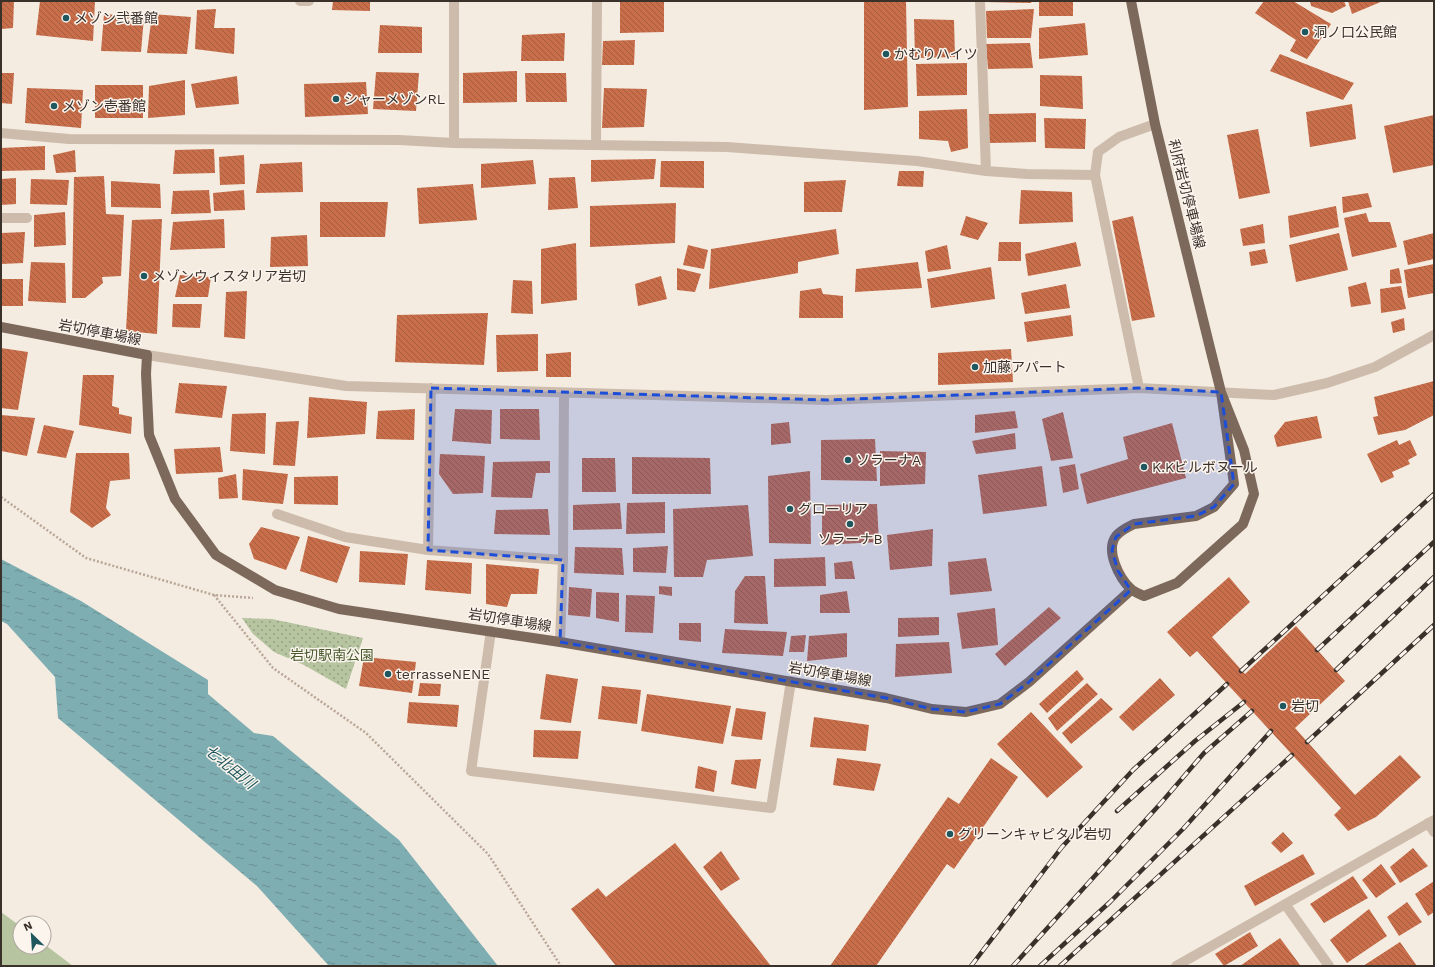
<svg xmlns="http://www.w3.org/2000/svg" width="1435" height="967" font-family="'Work Sans','Noto Sans JP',sans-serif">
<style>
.green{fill:#b6c4a0}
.park{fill:url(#park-dots)}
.water{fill:url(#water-ripples)}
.building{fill:url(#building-back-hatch)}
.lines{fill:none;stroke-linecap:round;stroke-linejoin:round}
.path{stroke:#b9a696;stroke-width:2.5;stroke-dasharray:2 2;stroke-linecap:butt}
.minor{stroke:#cdbcac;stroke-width:10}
.major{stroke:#7d685c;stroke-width:10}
.rail-casing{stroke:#3b312b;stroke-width:4.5}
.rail{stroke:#fbf5ee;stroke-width:3;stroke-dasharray:9;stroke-linecap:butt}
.marked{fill:#1d4ed8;fill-opacity:0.2;stroke:#1d4ed8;stroke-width:3;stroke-dasharray:8 5;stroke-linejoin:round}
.poi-dot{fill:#1f575e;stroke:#fbf5ee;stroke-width:1.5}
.labels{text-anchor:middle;stroke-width:3;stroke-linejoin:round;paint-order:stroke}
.poi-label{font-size:14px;fill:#3b312b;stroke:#fbf5ee;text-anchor:start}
.street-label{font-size:14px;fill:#3b312b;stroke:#fbf5ee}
.park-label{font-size:14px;fill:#485a2e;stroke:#fbf5ee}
.water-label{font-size:15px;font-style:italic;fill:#1f575e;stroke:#fbf5ee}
</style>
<defs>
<pattern id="park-dots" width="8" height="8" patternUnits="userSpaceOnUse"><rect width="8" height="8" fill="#b6c4a0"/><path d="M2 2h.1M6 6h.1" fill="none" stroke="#95a083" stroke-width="1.8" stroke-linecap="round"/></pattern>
<pattern id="water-ripples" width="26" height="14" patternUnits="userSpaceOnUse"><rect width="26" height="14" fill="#7faeb2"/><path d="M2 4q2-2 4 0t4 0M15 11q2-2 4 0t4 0" fill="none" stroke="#698e91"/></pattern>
<pattern id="building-back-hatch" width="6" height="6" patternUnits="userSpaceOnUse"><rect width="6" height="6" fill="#c86e4a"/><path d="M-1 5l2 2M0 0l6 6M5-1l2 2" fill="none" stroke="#a45b3e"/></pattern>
</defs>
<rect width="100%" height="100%" fill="#f4ece1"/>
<path class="green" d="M1,912l19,14v21h24v-3l29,22h-72z"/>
<path class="park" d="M242,618l30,1 91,19 -17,51 -42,-24 -30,-13 -21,-18z"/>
<path class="water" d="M1,559l80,42 127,79v14l46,39 19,3 126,104 99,126h-169l-72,-80 -199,-168 -3,-41 -48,-53 -6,-3z"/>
<path class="building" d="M1,1h13l-1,27 -12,1z
M40,1h55l-2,40 -57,-6z
M333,1h37v10l-38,-1z
M620,1h44v31l-44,1z
M864,1h42l2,106 -44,3z
M986,1h46l-1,2 -46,-1z
M1039,1h34v15h-34z
M1264,1h29l38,23 -24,35 -17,-8 6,-11 -41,-27z
M1310,1h34l2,5 -14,7 -21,-7z
M1348,1h35l-31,13z
M216,9l-2,19h21l-1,26 -39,-5 2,-39z
M1034,9l-3,29h-44l-1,-27z
M104,14l40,3 -3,35 -40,-1z
M152,14l39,3 -4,37 -40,-1z
M914,19l40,1 1,37 -40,1z
M1085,23l3,32 -49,4v-31z
M380,25l42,2v26h-44z
M565,33l-1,28h-43l1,-26z
M635,40l-1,25h-32l1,-24z
M1030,43l3,25 -45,1 -2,-25z
M1280,54l74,29 -11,17 -73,-29z
M967,63v32l-50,1 -1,-32z
M517,71v31l-54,1v-30z
M376,72l43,1 -3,38 -43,-2z
M1,73h13l-2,31 -11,-1z
M525,73h41l1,29h-41z
M1040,75l42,1 1,33 -43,-3z
M237,76l2,28 -43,4 -5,-24z
M185,80v35l-37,3 1,-32z
M366,82l2,32 -63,3 -1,-33z
M95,85h48v33h-48z
M27,88l56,2 -2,38 -56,-5z
M604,88l43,1 -3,38 -42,1z
M1352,104l4,35 -46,8 -4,-35z
M967,109l1,39 -17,4 -3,-11 -29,-2v-28z
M1036,113v29l-47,1v-29z
M1434,115v50l-41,8 -9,-47z
M1044,118l42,1 -1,30 -40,-1z
M1258,129l12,64 -31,6 -12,-64z
M45,146v24l-44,1v-23z
M214,149l1,24 -42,1 2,-24z
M75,150l1,22 -20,1 -3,-18z
M244,155l1,29 -25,1 -1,-28z
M656,159l-2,20 -63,3v-22z
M533,160l3,24 -55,4v-24z
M661,161h43v27l-44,-1z
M302,162l1,30 -47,1 4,-29z
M899,171h25l-1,16 -26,-1z
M104,176l2,38 18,1 -3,61 -19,1 1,6 -18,15h-13l2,-121z
M575,177l3,31 -30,2 1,-32z
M16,178v26l-15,1v-26z
M31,179l38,1 -2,25 -37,-1z
M846,180l-4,32h-38v-30z
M111,181l49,3 1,24 -50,-1z
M473,184l4,36 -58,4 -2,-36z
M209,190l2,23 -40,1 2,-23z
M244,190l1,20 -31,1 -1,-18z
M1021,190l51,2 1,30 -54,2z
M1368,193l4,14 -29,6 -1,-16z
M320,202h68l-3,35h-65z
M676,203l-1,40 -85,4v-41z
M1336,206l3,21 -49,11 -2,-22z
M65,212l1,33 -32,2v-32z
M1366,213l3,9h21l7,25 -45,10 -8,-39z
M966,216l22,7 -10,17 -18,-5z
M1133,216l22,101 -23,4 -20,-100z
M162,219l-5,115 -31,-3 6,-111z
M224,219l1,29 -55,2 3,-28z
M1263,224l2,19 -22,3 -3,-17z
M836,229l3,25 -41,8v11l-89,16 2,-40z
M25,232l-2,31 -22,1v-31z
M1339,233l9,37 -52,12 -7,-37z
M1434,233v26l-26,6 -5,-24z
M307,235l1,31 -38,1 1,-30z
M999,242h22v19h-23z
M1076,242l5,24 -53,10 -3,-22z
M576,243l1,57 -36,4v-55z
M688,245l20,5 -4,19 -21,-4z
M947,245l4,24 -23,3 -3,-21z
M1265,249l3,14 -17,3 -2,-14z
M31,262l34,1 1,40 -38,-2z
M918,262l4,26 -67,4 1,-23z
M1434,264v29l-26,5 -4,-28z
M991,267l4,32 -64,9 -4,-29z
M677,268l24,6 -6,18 -18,-2z
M1399,268l3,15 -12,1v-14z
M180,275l31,2 -3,20h-33z
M661,276l6,23 -29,7 -3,-22z
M1,279h22v27h-22z
M513,280l19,1 1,33 -22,-1z
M1366,282l5,22 -20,3 -3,-20z
M1066,284l4,24 -45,6 -4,-21z
M1401,286l5,23 -25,4 -1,-24z
M821,288l2,6 20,2v22h-44l1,-27z
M247,291l-2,48 -21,-2 2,-45z
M173,304h29l-2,24 -28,-1z
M488,313l-4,52 -89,-3 2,-47z
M1071,315l2,21 -46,6 -3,-20z
M1404,318l1,12 -12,3 -2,-11z
M538,334v37l-41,1 -1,-37z
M1,348l27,4 -10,58 -17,-2z
M1011,349l2,33 -75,3v-32z
M571,352v25h-25v-23z
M83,375h31l-2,31 7,2v6l13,3 -1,17 -52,-9z
M1434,381v34l-29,15 -27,5 -5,-18 5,-1 -4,-19z
M179,383l48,3 -5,32 -47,-5z
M309,397l58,5 -2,32 -58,4z
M415,409l-1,31 -38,-1 2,-28z
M455,409l37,1 -1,34 -39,-3z
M500,409h39l1,31 -40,-1z
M1015,411l3,17 -43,5v-18z
M1063,412l10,46 -22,3 -9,-42z
M266,413l-1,41 -35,-3 2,-37z
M1,415l34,3 -8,38 -26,-5z
M1317,416l5,22 -45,9 -3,-11 11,-14z
M299,421l-4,45 -22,-1 3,-43z
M789,422l2,21 -20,2v-21z
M1172,423l14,55 -99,26 -7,-30 48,-15 -5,-22z
M44,425l30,6 -8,27 -29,-5z
M1015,433l1,16 -40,5 -4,-13z
M875,439l2,42 -56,-1v-40z
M1397,440l2,5 11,-5 7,15 -9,5 2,4 -18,8 2,5 -13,6 -14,-29z
M220,447l3,25 -47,2 -2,-25z
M880,451l46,1 -1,32 -45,2z
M76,453h53l1,26 -20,2 -4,27 5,7 -19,13 -22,-16z
M440,454l45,2 -2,37 -30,1 -14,-20z
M632,457l78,1 1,36h-79z
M582,458h33l1,34h-34z
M550,461v12h-14l-4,25 -41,-1 2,-35z
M1075,464l4,25 -16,4 -4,-26z
M1042,466l5,40 -64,8 -5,-39z
M243,469l45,5 -5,30 -41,-4z
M810,471l1,73 -42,-1 -1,-67z
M236,474l2,24 -19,1 -1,-21z
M338,476v29l-44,-1v-27z
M665,502v31l-39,1 1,-31z
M620,503l2,26 -49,1v-25z
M877,504l2,38 -57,3v-40z
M748,505l5,51 -46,4 -4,17h-29l-1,-68z
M548,509l2,26 -56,-1 2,-24z
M261,527l39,10 -14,33 -32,-11 -5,-15z
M933,529l-1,37 -42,4 -3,-35z
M308,536l42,11 -13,36 -37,-12z
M668,546l-2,27 -33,-1v-24z
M575,547l47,1 2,27 -50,-2z
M360,551l48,3 -3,31 -46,-3z
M825,557l1,29 -52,1v-28z
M986,558l6,33 -42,4 -2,-33z
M427,560l45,3 -1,31 -46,-4z
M852,561l3,18h-20l-1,-16z
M486,564l53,5 -2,25h-26l-4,13 -21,-3z
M745,576h20l3,48 -34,-1 1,-32z
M1229,577l21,25 -38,35 33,37 51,-48 49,55 -50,47 60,67 45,-40 21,22 -45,40 -28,14 -14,-16 7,-7 -144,-157 -7,6 -23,-25z
M659,586l13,1v9l-13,-2z
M569,587l23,2 -2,28 -22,-2z
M847,591l3,22h-30v-18z
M596,592l23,1v29l-23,-4z
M626,595l29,1 -2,37 -28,-1z
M1049,607l12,11 -56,48 -10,-12z
M995,608l3,37 -36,4 -5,-36z
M939,617v18l-41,2v-19z
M679,623h22v19l-22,-2z
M725,629l62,3 -4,24 -61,-3z
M847,633v24l-40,4 2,-25z
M806,635l-2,17h-15l2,-16z
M949,642l3,31 -57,4 1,-33z
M364,657l52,5 -4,31 -53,-7z
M1077,670l7,9 -37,34 -8,-9z
M546,674l32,5 -7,44 -31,-4z
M1160,678l15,17 -42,36 -14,-14z
M420,683l21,1 -1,12h-22z
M1087,683l11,11 -41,37 -9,-13z
M602,686l39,4 -4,34 -39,-5z
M647,694l84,12 -8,38 -82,-13z
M1101,698l12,11 -42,35 -9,-11z
M409,702l50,3 -2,22 -50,-4z
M736,708l30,4 -4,28 -31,-4z
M1031,712l52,55 -36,31 -50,-54z
M814,717l55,8 -3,26 -56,-4z
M534,730l47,1 -3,28 -45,-2z
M837,758l44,6 -7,27 -41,-6z
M991,758l27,19 -64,92 -7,-5 -71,102h-46l118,-169 11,7z
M761,759l-5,30 -25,-5 4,-24z
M698,766l19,5 -3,21 -19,-4z
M1283,832l10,11 -12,10 -10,-10z
M675,843l96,123h-155l-45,-57 27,-21 8,9z
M1413,848l15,18 -28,17 -10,-16z
M721,851l19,28 -19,12 -18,-24z
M1303,854l12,20 -60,32 -11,-20z
M1381,864l15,20 -20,14 -14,-18z
M1353,876l15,22 -44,25 -14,-19z
M1434,881v31l-6,4 -13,-22z
M1407,902l15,20 -23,14 -12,-19z
M1369,909l18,27 -40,27 -17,-23z
M1250,932l8,14 -34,20 -9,-12z
M1280,938l20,27 -60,1z
M1400,942l17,24h-54z"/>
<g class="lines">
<path class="path" d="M1,497l85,61 128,37 39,3
M214,595l59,73 93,65 122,121 73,112"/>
<path class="minor" d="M300,1h9
M980,1l6,170
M1,133l68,6 330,1 55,3 273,4 190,14 69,10 41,3 68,1
M454,143v-142
M596,145l1,-144
M1,218h26
M147,355l199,31 481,14 312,-12 135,7 53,-12 48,-16 59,-32
M1139,388l-44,-213 3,-23 21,-15 36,-13
M277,514l68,23 83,13 135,10
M428,550l3,-162
M491,631l-20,140 300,37 20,-127
M560,642l3,-82 1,-167
M1428,823l6,9
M1285,904l44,62
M1176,966l258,-146"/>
<path class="major" d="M1131,1l24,123 56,228 10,40 23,58 10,44 -11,30 -66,59 -33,13c-4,-2 -10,-4 -13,-7 -12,-11 -26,-39 -15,-53 5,-6 12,-9 18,-12l62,-8 18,-9 20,-23 -13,-92
M1,327l146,28 -1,19 3,61 26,64 41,56 59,35 64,19 221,33 326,56 46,11 34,3 34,-8 29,-22 102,-92"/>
<defs>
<path id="rail" d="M1317,650l117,-108
M1336,670l98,-93
M1241,671l193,-177
M1307,742l127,-117
M1117,811l78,-70 49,-39
M971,966l91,-119 71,-77 94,-86
M1013,966l148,-163 43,-50 48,-42
M1040,966l70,-64 73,-73 88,-98
M1060,966l232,-211"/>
</defs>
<use href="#rail" class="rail-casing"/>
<use href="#rail" class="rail"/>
</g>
<path class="marked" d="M431,388l396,12 312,-12 82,4 13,92 -20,23 -18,9 -62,8 -18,13 -4,13 6,21 13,19 -102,92 -29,22 -34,8 -34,-3 -46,-11 -326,-56 3,-82 -135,-10z"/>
<g class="poi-dot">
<circle cx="66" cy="18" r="4"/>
<circle cx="1305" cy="32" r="4"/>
<circle cx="886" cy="54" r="4"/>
<circle cx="336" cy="99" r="4"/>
<circle cx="54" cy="106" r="4"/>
<circle cx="144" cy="276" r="4"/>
<circle cx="975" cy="367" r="4"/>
<circle cx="848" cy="460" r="4"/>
<circle cx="1144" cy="467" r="4"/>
<circle cx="790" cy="509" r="4"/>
<circle cx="850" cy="524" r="4"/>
<circle cx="388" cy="674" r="4"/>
<circle cx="1283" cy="706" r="4"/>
<circle cx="950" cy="834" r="4"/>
</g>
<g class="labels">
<g class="poi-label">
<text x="74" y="23">メゾン弐番館</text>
<text x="1313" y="37">洞ノ口公民館</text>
<text x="894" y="59">かむりハイツ</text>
<text x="344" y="104">シャーメゾンRL</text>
<text x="62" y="111">メゾン壱番館</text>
<text x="152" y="281">メゾンウィスタリア岩切</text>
<text x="983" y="372">加藤アパート</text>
<text x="856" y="465">ソラーナA</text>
<text x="1152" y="472">K.Kビルボヌール</text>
<text x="798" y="514">グローリア</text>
<text x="850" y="544" text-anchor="middle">ソラーナB</text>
<text x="396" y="679">terrasseNENE</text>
<text x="1291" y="711">岩切</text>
<text x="958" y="839">グリーンキャピタル岩切</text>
</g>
<g class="street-label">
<text transform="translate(1187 194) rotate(76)" y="5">利府岩切停車場線</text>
<text transform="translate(100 332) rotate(11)" y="5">岩切停車場線</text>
<text transform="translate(510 620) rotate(9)" y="5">岩切停車場線</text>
<text transform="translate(830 674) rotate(10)" y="5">岩切停車場線</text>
</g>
<g class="park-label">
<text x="332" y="660">岩切駅南公園</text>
</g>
<g class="water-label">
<text transform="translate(230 767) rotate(39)" y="5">七北田川</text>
</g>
</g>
<rect width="1435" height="967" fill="none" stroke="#3b312b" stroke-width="4"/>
<g transform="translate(32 935) rotate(335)"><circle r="19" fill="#fbf5ee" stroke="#aea7a0"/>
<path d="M0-3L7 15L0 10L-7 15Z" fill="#1f575e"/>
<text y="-6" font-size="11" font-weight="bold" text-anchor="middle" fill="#3b312b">N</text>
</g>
</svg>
